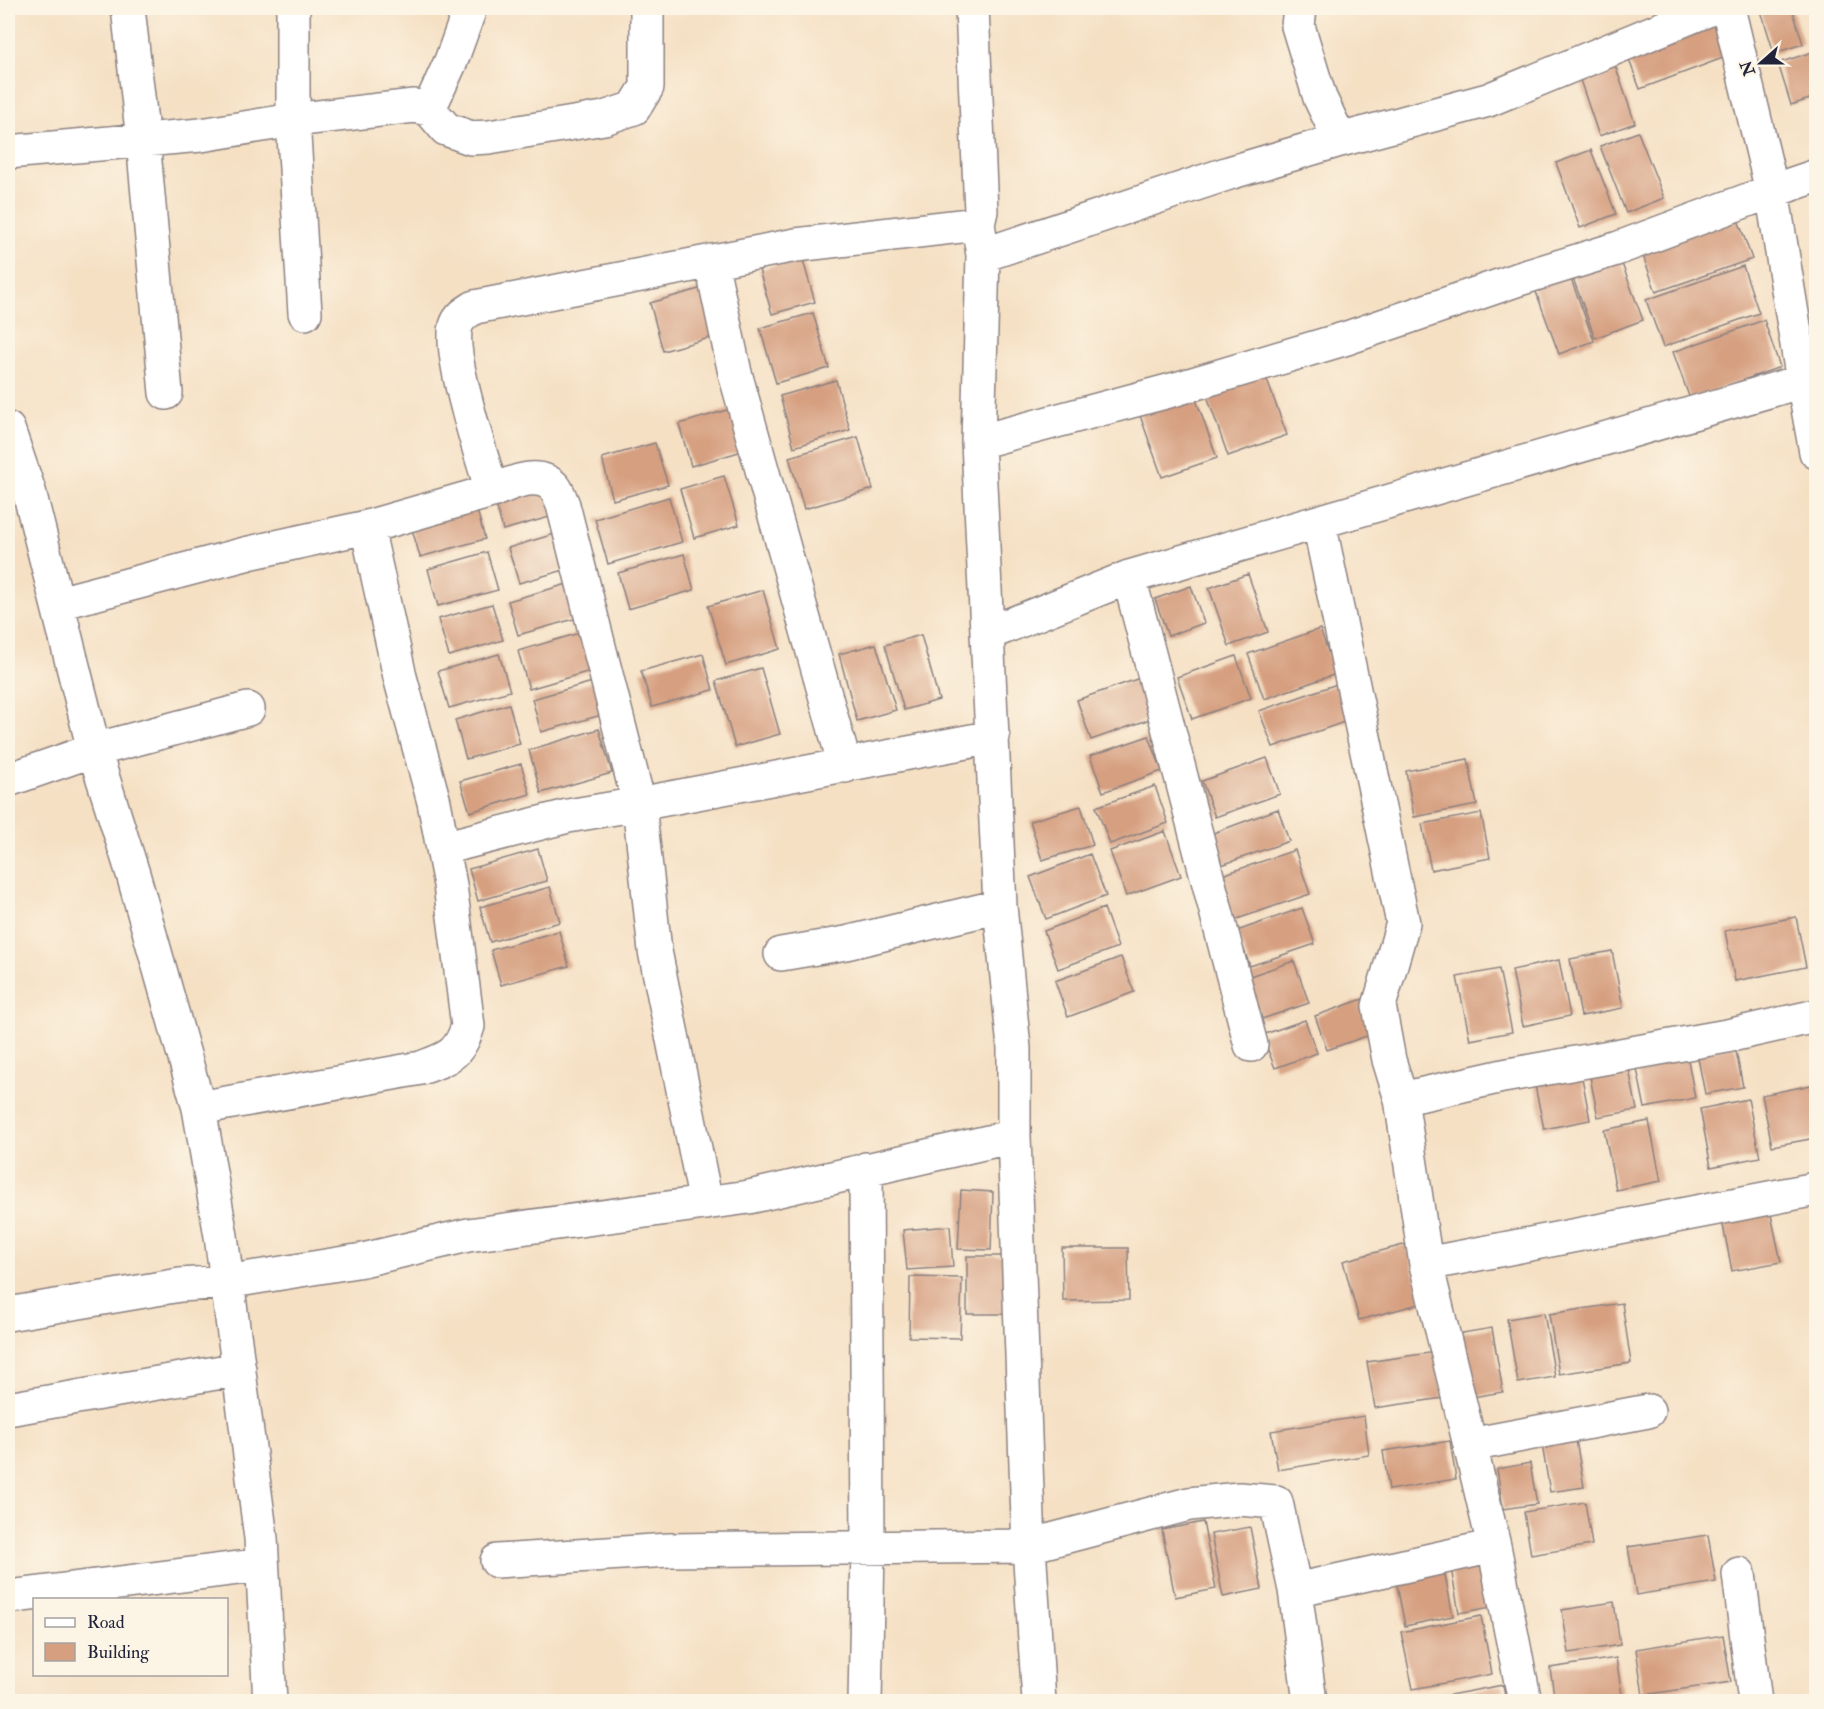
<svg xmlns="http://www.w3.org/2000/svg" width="1824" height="1709" font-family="'IM FELL Double Pica',serif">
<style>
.building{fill:#d69f80}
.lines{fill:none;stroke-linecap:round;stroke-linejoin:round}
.minor-casing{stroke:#8c8180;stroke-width:36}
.minor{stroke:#fff;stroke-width:33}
</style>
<rect width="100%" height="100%" fill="#fcf5e5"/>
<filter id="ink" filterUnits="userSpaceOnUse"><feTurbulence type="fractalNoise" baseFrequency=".0167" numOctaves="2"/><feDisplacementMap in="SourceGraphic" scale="12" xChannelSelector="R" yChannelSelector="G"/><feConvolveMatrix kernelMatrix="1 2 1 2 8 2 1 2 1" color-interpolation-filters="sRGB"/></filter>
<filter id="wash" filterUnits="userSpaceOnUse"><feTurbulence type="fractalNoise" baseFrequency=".008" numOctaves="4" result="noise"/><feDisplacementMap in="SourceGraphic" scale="24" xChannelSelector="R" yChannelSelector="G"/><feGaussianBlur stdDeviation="1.35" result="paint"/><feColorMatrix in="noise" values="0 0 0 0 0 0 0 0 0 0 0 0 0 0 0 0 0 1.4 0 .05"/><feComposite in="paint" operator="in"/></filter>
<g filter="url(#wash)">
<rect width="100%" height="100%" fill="#f5e0c4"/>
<g id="blocks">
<path class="building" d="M1772,8h20l11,36 -29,9 -13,-42z
M1713,16l15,40 -88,33 -15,-40z
M1816,51v46l-25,8 -13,-42z
M1614,62l21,61 -36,13 -21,-62z
M1638,132l26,66 -38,15 -26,-67z
M1591,150l25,64 -36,14 -24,-65z
M1736,214l16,45 -96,33 -16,-45z
M1618,253l25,67 -48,18 -25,-68z
M802,257l13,45 -43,12 -13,-44z
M1743,266l16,47 -96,34 -17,-47z
M1568,271l26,70 -35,13 -26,-70z
M706,287l14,48 -57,16 -13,-48z
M813,313l16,55 -53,15 -16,-55z
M1764,320l16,47 -90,32 -17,-47z
M1263,369l24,66 -59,21 -23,-66z
M836,380l14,50 -56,17 -14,-51z
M1193,391l24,67 -55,19 -24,-67z
M734,408l12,42 -55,16 -12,-42z
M858,437l15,52 -69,20 -15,-52z
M655,443l13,42 -55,15 -11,-42z
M724,476l15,49 -45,13 -14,-49z
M545,486l8,30 -50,14 -8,-29z
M669,497l13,45 -74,22 -13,-45z
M475,503l10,36 -65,18 -10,-35z
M561,532l10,36 -52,15 -11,-35z
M487,552l11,38 -60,16 -10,-37z
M684,554l10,36 -66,19 -10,-36z
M1248,574l20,58 -39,14 -20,-58z
M571,583l10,34 -63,18 -10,-34z
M1191,586l13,37 -36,13 -13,-37z
M763,590l17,59 -54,16 -18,-59z
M492,604l11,36 -54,16 -11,-37z
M1320,629l16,45 -72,25 -16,-45z
M586,631l11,38 -68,20 -11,-38z
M921,635l18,65 -35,10 -19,-65z
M876,644l20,66 -39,11 -18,-67z
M499,654l11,37 -61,17 -11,-37z
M703,654l10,36 -61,17 -11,-36z
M1236,656l15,42 -59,21 -15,-42z
M761,668l19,66 -45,13 -19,-66z
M1140,678l13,40 -62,22 -14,-40z
M596,681l9,33 -64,18 -9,-33z
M1337,684l13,36 -77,27 -14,-36z
M509,704l11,40 -54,15 -11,-39z
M599,729l13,44 -71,20 -12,-43z
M1149,736l13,35 -59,21 -13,-36z
M1267,758l13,36 -65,23 -13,-36z
M1468,759l9,46 -63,12 -8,-46z
M521,764l9,30 -60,18 -10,-31z
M1155,786l13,37 -58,21 -14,-37z
M1081,806l12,39 -51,15 -12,-39z
M1278,809l11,32 -70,25 -11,-31z
M1481,813l9,45 -59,12 -9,-46z
M1165,831l16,45 -55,20 -16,-45z
M538,849l9,32 -69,20 -9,-32z
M1295,850l15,44 -76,26 -15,-44z
M1090,854l16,42 -60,23 -16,-42z
M550,887l10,35 -70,20 -10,-35z
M1104,908l14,39 -60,22 -14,-38z
M1302,908l13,36 -65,22 -13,-35z
M1796,917l10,50 -71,14 -10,-50z
M559,931l10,35 -68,19 -10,-35z
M1612,951l11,57 -42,8 -11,-57z
M1121,957l13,35 -66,25 -13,-36z
M1559,960l11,56 -47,10 -11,-56z
M1294,961l15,42 -47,16 -15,-42z
M1499,969l13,63 -42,8 -13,-63z
M1363,999l12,34 -48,17 -12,-34z
M1305,1020l12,33 -42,15 -13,-33z
M1735,1046l8,41 -38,7 -8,-41z
M1686,1049l9,49 -50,10 -10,-49z
M1628,1064l9,46 -39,7 -9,-45z
M1580,1067l10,53 -46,9 -11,-53z
M1816,1084v54l-44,8 -10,-51z
M1748,1099l12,58 -49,10 -11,-58z
M1649,1121l12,60 -45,9 -12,-60z
M961,1190l32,2 -2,58 -33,-1z
M1769,1205l12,57 -49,9 -11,-56z
M950,1226l3,41 -46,3 -4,-40z
M1407,1244l16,59 -64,17 -16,-59z
M1062,1248h66l1,52 -66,1z
M967,1256h38v58h-38z
M910,1277l52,1 -2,60 -51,-1z
M1622,1303l9,60 -72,11 -10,-60z
M1544,1313l11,64 -37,6 -11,-64z
M1492,1328l11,64 -36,6 -11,-64z
M1436,1352l7,46 -68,10 -8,-46z
M1364,1416l5,39 -91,15 -7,-39z
M1575,1434l9,53 -34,5 -9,-53z
M1450,1441l6,38 -67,11 -6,-39z
M1530,1463l7,41 -34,5 -6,-40z
M1585,1502l7,43 -61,10 -7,-43z
M1203,1522l13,67 -41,8 -13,-67z
M1250,1527l12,62 -39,8 -12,-63z
M1708,1535l8,47 -80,13 -8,-48z
M1487,1556l10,50 -38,7 -9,-50z
M1443,1565l10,51 -48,10 -10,-51z
M1614,1602l6,43 -51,8 -7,-43z
M1481,1616l11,58 -79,15 -12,-57z
M1723,1635l8,47 -88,13 -7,-46z
M1616,1658l7,43 -68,1 -5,-34z
M1503,1685l3,17h-83v-2z"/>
</g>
</g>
<g filter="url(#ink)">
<use href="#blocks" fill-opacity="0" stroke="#8c8180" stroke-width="1.5"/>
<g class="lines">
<defs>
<path id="minor" d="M128,8l15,132 23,253
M293,8v112l12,193
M972,8l9,203 -3,13 5,31 -5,187 22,464 14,142v88l15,410 10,156
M1300,8l-2,18 22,72 20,42
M1728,8l44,183 31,190 13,71
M429,109l17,20 25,9 18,-1 115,-19 30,-10 13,-21v-79
M8,152l193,-17 92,-15 121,-14 15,3 22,-48 17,-47v-6
M983,255l246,-82 111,-33 148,-40 224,-92
M711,261l24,112 110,393
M8,429l21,62 65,259 39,124 66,234 22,128 40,302 9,164
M978,442l198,-53 171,-51 172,-59 97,-30 156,-58 44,-15
M1319,523l84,400 -24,83 10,54 12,39
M1129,577l122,468
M59,603l190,-50 118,-26 125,-36c-10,-33 -44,-136 -36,-165 3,-10 11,-14 19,-19l321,-62 182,-21
M987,634l142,-57 674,-196
M8,780l86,-30 154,-41
M443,848l125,-32 71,-12 -76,-299c-2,-5 -5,-13 -8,-17 -16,-19 -46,-4 -63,3
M781,954l65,-11 154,-37
M199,1108l222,-40c27,-10 38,-13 47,-42l-18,-141 -16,-83 -34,-125 -33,-150
M706,1203l-51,-252 -16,-147 354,-67
M1426,1264l390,-75
M8,1314l172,-29 46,-3 137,-22 105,-25 281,-38 265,-61
M8,1409l231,-40
M1648,1411l-178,34 -44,-181 -25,-165 102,-23 224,-40 89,-20
M1470,1445l24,101 31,156
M497,1561l172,-11 360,-4 160,-42 50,-5 37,3 19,88 15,112
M1739,1574l16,128
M1295,1590l199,-44
M8,1597l254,-32
M865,1702l3,-154 -2,-379"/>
</defs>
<use href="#minor" class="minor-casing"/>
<use href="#minor" class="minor"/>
</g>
</g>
<rect width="1824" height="1709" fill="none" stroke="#fcf5e5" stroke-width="30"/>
<rect x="33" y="1598" width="195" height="78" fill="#fcf5e5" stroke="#a5a1a1" stroke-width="1.5"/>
<rect x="45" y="1618" width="30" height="9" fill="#ffffff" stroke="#a5a1a1" stroke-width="1.5"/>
<text x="87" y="1628" font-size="18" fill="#22223b">Road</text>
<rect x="45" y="1643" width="30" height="18" fill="#d69f80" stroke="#a5a1a1" stroke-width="1.5"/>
<text x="87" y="1658" font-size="18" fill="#22223b">Building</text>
<g transform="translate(1761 63) rotate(249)" stroke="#fcf5e5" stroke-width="4.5" paint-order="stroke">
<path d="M0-4.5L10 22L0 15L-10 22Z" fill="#22223b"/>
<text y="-9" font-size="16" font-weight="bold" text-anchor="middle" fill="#22223b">N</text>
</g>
</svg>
